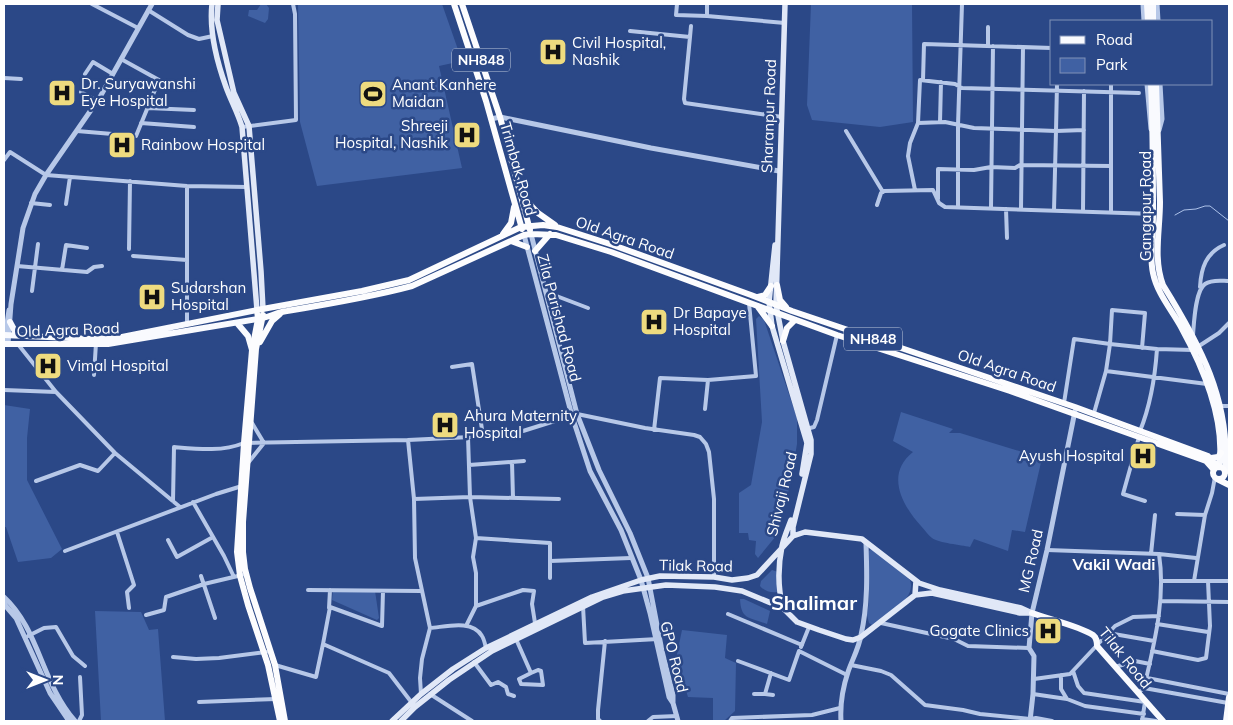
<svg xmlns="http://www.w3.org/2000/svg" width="1233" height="725" font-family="Mulish,sans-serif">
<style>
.green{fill:#4061a3}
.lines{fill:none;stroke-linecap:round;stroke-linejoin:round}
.stream{stroke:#acc1e8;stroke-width:1}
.minor{stroke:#b7c8e8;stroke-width:4}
.tertiary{stroke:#b7c8e8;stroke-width:5}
.secondary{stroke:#e1e8f7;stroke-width:5.5}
.primary{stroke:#f9fafe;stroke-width:6}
.trunk{stroke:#fcfcfe;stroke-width:6}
.labels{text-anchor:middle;stroke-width:5;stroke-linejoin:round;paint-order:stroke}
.shield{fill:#2b4887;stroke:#bfc8db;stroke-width:1}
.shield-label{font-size:14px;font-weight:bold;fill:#fff}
.poi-label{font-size:15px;fill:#fff;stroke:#2b4887;text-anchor:start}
.street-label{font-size:15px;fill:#fff;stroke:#2b4887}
.neighbourhood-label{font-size:16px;font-weight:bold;fill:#fff;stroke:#2b4887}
.district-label{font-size:20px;font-weight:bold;fill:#fff;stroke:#2b4887}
</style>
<rect width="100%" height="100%" fill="#2b4887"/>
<path class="green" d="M261,4h5l3,4 -1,11 -3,4 -17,-7 1,-6h8z
M298,4h144l20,57 -23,5 23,102 -145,18 -17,-64z
M811,4h101l1,118 -33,5 -68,-7 -5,-15z
M759,316l5,4 33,98v26l-7,41 -11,43 -3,8 -18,22 -3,-4 1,-13 -7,-1 -1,-7h-9v-40l12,-8 11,-63 -6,-103z
M4,405l26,4 -3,29v42l35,69 -11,9 -33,4 -12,-35h-2z
M901,412l52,17 -4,4h11l82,25 -17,74 -13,-2 -4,21 -34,-12 -4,8c-9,-2 -31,-4 -38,-9 -4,-3 -7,-8 -11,-12 -19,-21 -36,-52 -8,-74l-20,-11z
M872,548l38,32c7,20 -25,35 -38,45l-3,-2 -2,-8 2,-14v-50z
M772,570l6,2 -1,20c-6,1 -13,-1 -17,-6l1,-5z
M333,590l42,1 4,27 -2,2 -45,-20z
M740,599h4l26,12 -3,13c-18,-7 -26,-4 -27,-25z
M95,611l46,1 8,18 9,-1 7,92h-64z
M682,630l45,5 -2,23 11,5 -1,48 -11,10h-11v-23l-25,-1 -12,-38z"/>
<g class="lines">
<path class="stream" d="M1175,215l9,-5 12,-1 9,-3h5l19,15"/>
<path class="minor" d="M92,4l46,24
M677,4l-1,11 31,1v-12
M148,10l40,25 11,4 14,-3
M707,16l78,7
M988,27v19
M630,31l60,6 -6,62 1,4 97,14
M690,37l1,-11
M85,74l8,-12 20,12
M4,78l17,1
M923,80l1,-36 128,4
M1057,84l-1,47 28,-1
M81,92l16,9
M148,108l46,2
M940,122l1,-40
M141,123l53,4
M918,123l27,-1 29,6 82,3 -2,79
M242,127l54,-7 -1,-106 -2,-10
M77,131l59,5 23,-56 -38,-21
M846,131l37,61
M4,160l6,-8 36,23 141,11 60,1
M187,186v138
M915,190l-7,-34 2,-13 8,-20 2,-43 35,4 7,4 177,5
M938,199v-30l36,1 17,-3 24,1 5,-3 91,1
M31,203l19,2
M66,204l4,-27
M877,205l4,-12 3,-2 49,-1 6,13 6,4 209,7
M958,207v-82l4,-121
M991,208l2,-162
M1006,209l1,29
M1021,209l2,-162
M1083,211l1,-120
M1111,212v-128
M129,249l1,-68
M133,256l54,4
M17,266l70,6 7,-5 8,-1
M62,270l4,-25 21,3
M1200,287c1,-19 6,-34 24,-42
M32,291l6,-47
M546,292l42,16
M1193,335c1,-12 2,-44 12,-51 7,-5 17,-3 24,-3
M17,343l39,49 59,61 65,54
M1199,346l20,-13 10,-10
M452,367l20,-3 11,72
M1106,371l101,13
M94,375l2,-32
M4,390l52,2
M1064,403l10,-64 36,5 2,-34 33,3 -3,35
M1219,406h10
M705,409l3,-29 48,-4 -7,-73
M1094,413l12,-42 4,-27 47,5
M806,429l8,-2 3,-7 20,-85
M654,430l6,-52 48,2
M1140,431c11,-27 15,-53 17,-82l36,1
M468,437l2,60 89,2
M1139,437l-16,57 22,7
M408,440l6,59 56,-2 6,41
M512,462l1,36
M248,463l16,-20 -12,-20
M469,465l55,-4
M36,481l44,-16 18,6 17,-18
M414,499l1,59 15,70 -8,31 -2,19 1,16
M173,501l1,-54c23,2 48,5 70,-4l164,-3 83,-4 32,-5 54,-17 68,14 49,7 6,2 6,7 3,8 5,47v78
M193,502l31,54 10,21
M1177,514l28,1
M117,532l17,53 -7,7 2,16
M168,540l9,17 36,-20
M1047,550l112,4 37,4
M65,551l151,-57 26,-8
M1151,554l4,-39
M550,561l81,-3
M201,576l14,42
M1161,581h68
M1194,581l11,-66 7,-22 3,-16
M308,590l113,1
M1160,601l69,1
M476,606l47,-16 11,1 -2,13 3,19
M583,606l2,37 73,-4
M329,608l1,-18
M728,614l74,31
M146,615l18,-5 2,-13 38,-13 38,-9
M881,623l73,16 14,7 61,2
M1157,624l51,8
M466,626l10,-20v-33l-3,-16 3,-19 74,5v35
M430,628c15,-1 42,-9 52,8 2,3 3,8 4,12
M1108,633l46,8
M28,636l16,-8 12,-1 17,29 12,10
M516,639l15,34 7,-3 3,1 2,14 -22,-1 -2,-5 12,-6
M323,644l7,-37 52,19 1,-35
M801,647l8,-20
M1152,651l46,9 8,-2 4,-32 -2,-45
M173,657l23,2 23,-1 47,-6
M738,661l51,19 10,-29 48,24
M474,662l17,23 7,-3 8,5 2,7 6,2
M275,665l41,12 7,-33 66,29 23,30
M851,665l30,6 10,4 34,30 38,5 17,4 50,5 6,-1 16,3
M1115,667l20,-6 15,3
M1073,671l5,15 6,7 61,9 -3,19
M771,673l-6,21 8,1
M1061,675v14l6,10 18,7 59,8
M1147,678l82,16
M1034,679l36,-5 45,-48 18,-9 26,-1
M1144,688l84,15
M1138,693l6,-5c10,-44 22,-89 15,-134
M430,694l42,27
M754,694h11
M1033,694l34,5
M199,702l77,-3
M1142,719l14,2
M79,721l3,-6 -2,-38
M600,721l-2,-2v-9l7,-69
M648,721l5,-4 24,-1
M730,721l2,-3 80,-3 28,-7"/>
<path class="tertiary" d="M1143,4l1,17
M1157,4l1,17
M1147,84l4,45
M491,119l9,-2 151,31 128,23
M1159,130l3,-11 -2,-35
M531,234l46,180 22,56 31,63 18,45 14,73 11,44v7
M524,235l48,181 18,55 31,59 20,50 9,33 19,84 4,6 5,18
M4,344l5,-34
M8,344l3,-40 12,-76 12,-34 11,-19 54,-78 52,-93
M4,597c35,32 38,87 71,124
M4,604l12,14 34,75 19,28
M841,721c-1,-16 2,-34 7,-49 4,-12 11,-24 13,-37 7,-30 6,-62 5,-92
M1030,721l3,-27 1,-38 -5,-8 3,-35 15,-63 28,-139"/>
<path class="secondary" d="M212,4c-3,27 5,58 14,83 5,14 12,26 16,40l15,183
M218,4l-1,16 17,73 15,33 12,145 2,38
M785,4l-9,301 7,36 28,99v14l-18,73v9
M775,245l-6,57 3,24 35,117 -5,31
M915,595l1,-14
M783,608c-5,-19 -5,-42 -1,-62 2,-9 6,-18 9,-26
M392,721l29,-27 32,-25 33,-21 106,-51 49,-17 19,-4 54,1 18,3 16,-2 9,-3 36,-39 12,-4 57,7 57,44 21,7 81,18 11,5
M401,721l14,-14 34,-27 43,-29 111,-54 20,-6 43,-6 49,2 27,4 41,17 14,14 22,8 27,9 7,1 8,-3 54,-42 17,-2 88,20h10"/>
<path class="primary" d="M1147,4l1,17
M1153,4v17
M1151,84c2,44 2,88 2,132 0,19 -4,39 0,57 4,20 18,36 28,54 22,40 45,94 38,140
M1156,84c1,39 3,79 4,118 0,28 -7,57 3,83 36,58 68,116 62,187
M10,322l7,13
M237,323l11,13 4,14
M4,335l87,4 26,-1 140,-28
M4,344h104l150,-25
M1032,613c16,6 48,13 61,22 4,3 4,7 4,11l66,75
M1226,721l3,-24"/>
<path class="trunk" d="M454,4l32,97 36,128
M462,4l38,113 30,113
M521,195l17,18 17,12
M503,234l8,-11 3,-16
M511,241l16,6
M535,251l15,-17
M777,285l3,15 6,7
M758,297l7,-2 6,-9
M758,307l14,19
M263,315l-7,34 -13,173v30l2,17 5,19 25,77 10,56
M258,319c10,-1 19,-7 29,-8 42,-7 84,-14 125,-25l112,-51 7,-1 25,1 55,17 226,83 173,56 196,70 8,9
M783,341l4,-13 8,-8
M260,342l12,-21 8,-7
M1211,458l7,-1 3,-4
M1213 473a6 6 0 1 1 12 0a6 6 0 1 1-12 0Z
M1217,479l12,6
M280,721l-12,-56 -20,-60 -8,-29 -3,-24 7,-109 8,-93 6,-31 -1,-9 105,-19 47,-11 112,-53 22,-2 14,2 56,18 138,50 41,16 283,96 133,49 11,11"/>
</g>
<defs>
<symbol id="hospital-square" viewBox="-11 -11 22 22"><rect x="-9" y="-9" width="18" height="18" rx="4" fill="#eedb7f" stroke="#2b4887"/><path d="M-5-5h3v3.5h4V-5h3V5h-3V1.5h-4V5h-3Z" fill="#111"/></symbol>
<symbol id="stadium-square" viewBox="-11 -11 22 22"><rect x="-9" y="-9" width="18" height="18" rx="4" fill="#eedb7f" stroke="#2b4887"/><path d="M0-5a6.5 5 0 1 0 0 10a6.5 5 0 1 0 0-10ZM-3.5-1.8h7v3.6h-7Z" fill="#111"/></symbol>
</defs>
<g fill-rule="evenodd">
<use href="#hospital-square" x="537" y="36" width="32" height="32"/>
<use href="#hospital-square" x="46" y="77" width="32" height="32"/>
<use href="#stadium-square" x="357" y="78" width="32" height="32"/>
<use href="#hospital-square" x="451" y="119" width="32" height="32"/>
<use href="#hospital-square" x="106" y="129" width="32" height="32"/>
<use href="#hospital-square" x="136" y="281" width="32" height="32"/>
<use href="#hospital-square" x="638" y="306" width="32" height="32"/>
<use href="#hospital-square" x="32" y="350" width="32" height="32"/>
<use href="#hospital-square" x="429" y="409" width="32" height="32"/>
<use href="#hospital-square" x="1127" y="440" width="32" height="32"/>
<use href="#hospital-square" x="1032" y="615" width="32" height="32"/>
</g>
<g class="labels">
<g class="shield">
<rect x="452" y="48.5" width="58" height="23" rx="4"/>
<rect x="844" y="327.5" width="58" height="23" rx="4"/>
</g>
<g class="shield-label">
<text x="481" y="65">NH848</text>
<text x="873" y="344">NH848</text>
</g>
<g class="poi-label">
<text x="572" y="48">Civil Hospital,<tspan x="572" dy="17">Nashik</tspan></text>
<text x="81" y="89">Dr. Suryawanshi<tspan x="81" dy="17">Eye Hospital</tspan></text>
<text x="392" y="90">Anant Kanhere<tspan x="392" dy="17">Maidan</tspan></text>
<text x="448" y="131" text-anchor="end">Shreeji<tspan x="448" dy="17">Hospital, Nashik</tspan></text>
<text x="141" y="150">Rainbow Hospital</text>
<text x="171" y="293">Sudarshan<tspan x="171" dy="17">Hospital</tspan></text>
<text x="673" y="318">Dr Bapaye<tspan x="673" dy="17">Hospital</tspan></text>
<text x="67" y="371">Vimal Hospital</text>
<text x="464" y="421">Ahura Maternity<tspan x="464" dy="17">Hospital</tspan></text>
<text x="1124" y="461" text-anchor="end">Ayush Hospital</text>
<text x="1029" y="636" text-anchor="end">Gogate Clinics</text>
</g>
<g class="street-label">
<text transform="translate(769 116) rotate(-88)" y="5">Sharanpur Road</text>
<text transform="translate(518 169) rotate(74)" y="5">Trimbak Road</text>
<text transform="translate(1146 206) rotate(-90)" y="5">Gangapur Road</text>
<text transform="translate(625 238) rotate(19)" y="5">Old Agra Road</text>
<text transform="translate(559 318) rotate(75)" y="5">Zila Parishad Road</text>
<text transform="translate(68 330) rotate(-2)" y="5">Old Agra Road</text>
<text transform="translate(1007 371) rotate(19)" y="5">Old Agra Road</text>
<text transform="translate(782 494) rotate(-76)" y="5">Shivaji Road</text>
<text transform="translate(1031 561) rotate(-77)" y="5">MG Road</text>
<text transform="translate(696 566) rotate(1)" y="5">Tilak Road</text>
<text transform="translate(674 657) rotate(76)" y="5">GPO Road</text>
<text transform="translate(1125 658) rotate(51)" y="5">Tilak Road</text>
</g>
<g class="neighbourhood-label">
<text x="1114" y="570">Vakil Wadi</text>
</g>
<g class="district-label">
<text x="814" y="610">Shalimar</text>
</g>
</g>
<rect width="1233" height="725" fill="none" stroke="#ffffff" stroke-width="10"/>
<rect x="1050" y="20" width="162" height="65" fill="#2b4887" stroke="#8091b7"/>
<rect x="1060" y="36" width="25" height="8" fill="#f9fafe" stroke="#8091b7"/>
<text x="1096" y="45" font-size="15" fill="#ffffff">Road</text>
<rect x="1060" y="58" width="25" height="15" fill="#4061a3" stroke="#8091b7"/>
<text x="1096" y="70" font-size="15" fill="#ffffff">Park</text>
<g transform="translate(45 680) rotate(90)" stroke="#2b4887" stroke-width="4" paint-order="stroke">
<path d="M0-4L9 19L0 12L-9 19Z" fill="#ffffff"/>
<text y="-8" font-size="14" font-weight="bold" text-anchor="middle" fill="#ffffff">N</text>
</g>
</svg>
